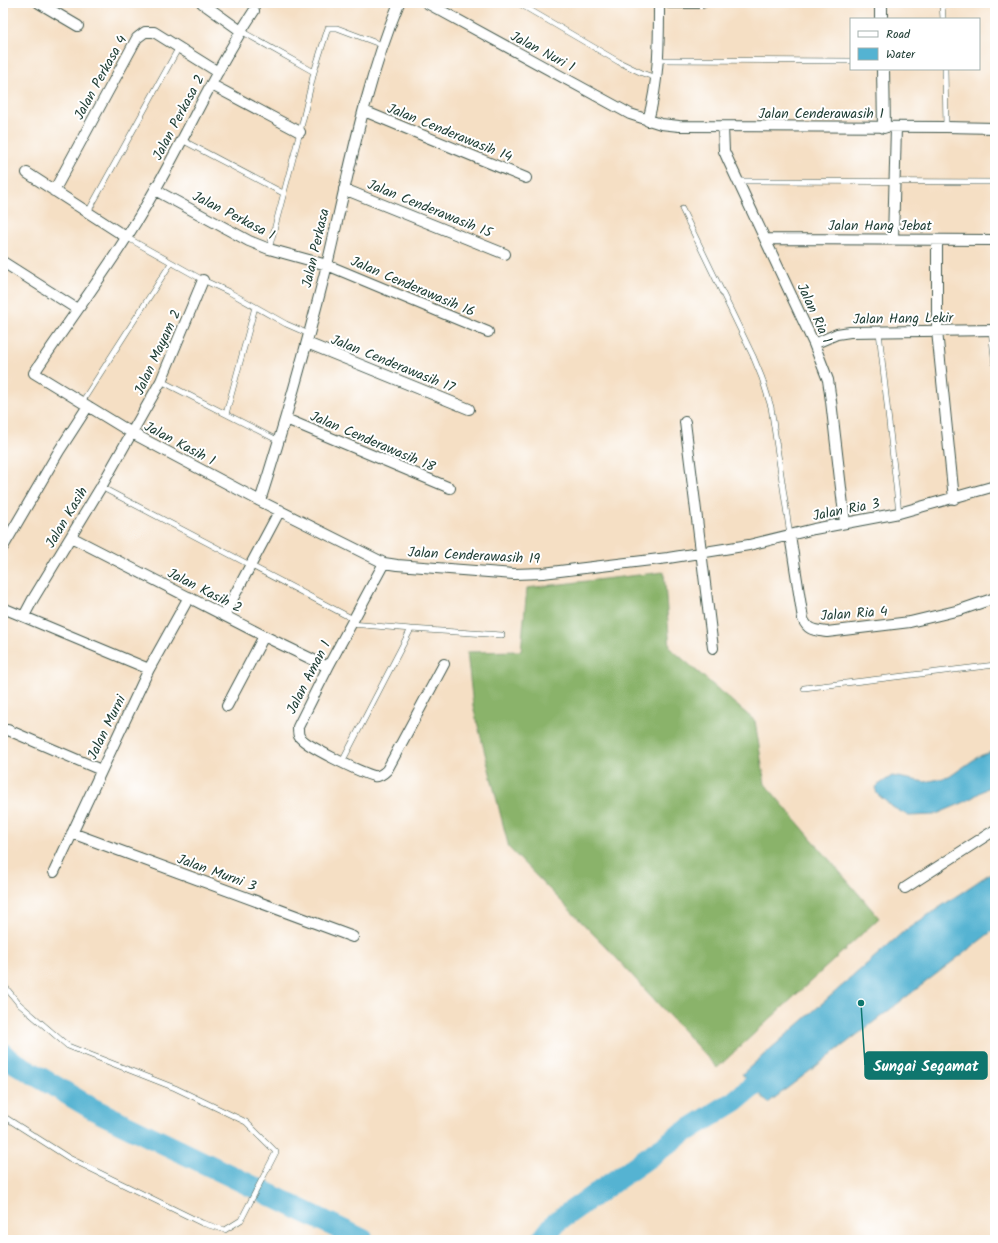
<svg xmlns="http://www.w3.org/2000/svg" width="998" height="1243" font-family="Kalam,sans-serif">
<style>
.forest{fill:#8ab36a;stroke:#54784f}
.water{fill:#54b3d2;stroke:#3a7883}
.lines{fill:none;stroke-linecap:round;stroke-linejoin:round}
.river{stroke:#54b3d2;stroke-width:22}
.service-casing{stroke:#3f554a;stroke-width:6}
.minor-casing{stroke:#3f554a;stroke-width:12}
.tertiary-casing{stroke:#3f554a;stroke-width:14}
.service{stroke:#fff;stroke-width:5}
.minor{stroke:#fff;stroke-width:10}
.tertiary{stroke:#fff;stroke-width:12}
.labels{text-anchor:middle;stroke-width:4;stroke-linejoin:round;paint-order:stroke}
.street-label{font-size:14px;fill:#1f3d34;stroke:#fff}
.leader{fill:none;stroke:#0f766e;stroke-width:1.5}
.callout-dot{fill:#0f766e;stroke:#fff;stroke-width:1.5}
.callout{fill:#0f766e;stroke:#0f766e;stroke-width:1.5}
.callout-label{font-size:15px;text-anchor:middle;font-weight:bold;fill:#fff}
</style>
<rect width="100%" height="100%" fill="#fff"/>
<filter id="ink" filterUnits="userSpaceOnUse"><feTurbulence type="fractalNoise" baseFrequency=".025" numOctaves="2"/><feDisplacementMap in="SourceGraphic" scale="8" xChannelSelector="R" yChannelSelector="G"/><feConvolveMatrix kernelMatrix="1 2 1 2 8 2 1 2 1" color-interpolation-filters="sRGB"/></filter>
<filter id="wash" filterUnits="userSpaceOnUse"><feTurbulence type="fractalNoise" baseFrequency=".012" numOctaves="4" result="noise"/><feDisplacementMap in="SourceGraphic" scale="16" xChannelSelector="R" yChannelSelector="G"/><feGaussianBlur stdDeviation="0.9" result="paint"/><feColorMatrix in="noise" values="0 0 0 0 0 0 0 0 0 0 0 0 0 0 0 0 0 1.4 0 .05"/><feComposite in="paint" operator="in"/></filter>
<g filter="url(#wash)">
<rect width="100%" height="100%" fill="#f5dfc4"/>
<path class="forest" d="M664,572l6,76 85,73 10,63 114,134 -162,150 -108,-118 -100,-102 -36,-142 -6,-54 54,-1 6,-63z"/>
<path class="water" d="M995,751v32l-28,18 -33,14 -25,1 -15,-8 -17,-14 -2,-7 17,-11 33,6 24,-5 30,-21z
M995,870v59l-227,174 -26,-29 161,-142z"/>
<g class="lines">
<path class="river" d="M3,1054l4,4 86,51 270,131
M542,1240l14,-18 124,-87 55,-34 41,-34"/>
</g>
</g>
<g filter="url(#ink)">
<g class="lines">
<defs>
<path id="service" d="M518,3l101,59 23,11 14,5
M942,3l1,16
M241,31l73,41
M659,60l192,1
M945,69l1,58
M182,140l101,53
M738,181l257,1
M682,209l71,147 9,22 9,29 19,128
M88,212l91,-165
M126,237l77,43 26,12 57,32 23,10
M269,249l31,-117 14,-60 14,-44h9l45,17
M991,330l4,36
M879,332l20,181
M161,381l118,60
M82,402l89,-139
M226,414l29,-107
M101,487l252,132
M411,629l91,6
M804,688l191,-23
M342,762l69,-133 -60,-5
M3,984l16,20 49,42 107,42 71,34 30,30 -35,68 -16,10 -23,-7 -133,-65 -66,-42"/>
<path id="minor" d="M39,3l39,23
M202,3l39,28
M427,3l203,111 31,10 18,2 267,1 49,1
M669,3h33
M254,11c-37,56 -65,119 -98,177 -36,65 -81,124 -122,185l98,60 128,68 124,62 13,2 117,9 29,-1 125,-15 81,-13 65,-16 85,-16 96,-27
M212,85l88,47
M364,111l162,67
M648,121c11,-41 11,-76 11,-118
M723,127l1,24 4,9 86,184 14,36 3,21 14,122
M27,173l99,64
M344,189l161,65
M155,190l94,51 20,8 58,16 161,67
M54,191l83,-153 8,-6h9l64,40
M765,239l230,1
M893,239l3,-112
M937,240v91l17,168
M3,262l74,47
M307,343l162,66
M814,344l23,-10 13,-2 145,-2
M286,419l164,69
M685,422l28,226
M260,501c25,-78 47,-157 67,-236 21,-88 37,-178 72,-262
M790,535l13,84c5,12 12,11 24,13l83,-10 50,-12 35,-12
M71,537l193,99 64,31
M3,547l56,-96 29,-45
M384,563l-56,104 -30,60c0,2 0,7 1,9 4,9 63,37 75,40 5,1 9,-2 13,-6l57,-106
M3,608l146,61
M224,615l56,-105
M24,616l9,-17 68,-112 60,-106 42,-101
M227,706l37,-70
M3,731l5,-1 93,40
M72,833l281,104
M54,872l95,-203 40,-72
M905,888l90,-58"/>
<path id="tertiary" d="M881,3v16
M883,69l1,58"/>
</defs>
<use href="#service" class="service-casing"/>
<use href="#minor" class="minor-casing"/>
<use href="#tertiary" class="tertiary-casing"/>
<use href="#service" class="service"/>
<use href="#minor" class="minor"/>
<use href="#tertiary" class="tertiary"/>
</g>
</g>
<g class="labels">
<g class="street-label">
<text transform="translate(543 51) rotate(28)" y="5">Jalan Nuri 1</text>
<text transform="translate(100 77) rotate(-61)" y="5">Jalan Perkasa 4</text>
<text x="821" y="118">Jalan Cenderawasih 1</text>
<text transform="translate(178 117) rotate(-62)" y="5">Jalan Perkasa 2</text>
<text transform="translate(450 132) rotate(22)" y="5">Jalan Cenderawasih 14</text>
<text transform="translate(430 208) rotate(22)" y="5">Jalan Cenderawasih 15</text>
<text transform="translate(234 215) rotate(27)" y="5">Jalan Perkasa 1</text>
<text x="880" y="230">Jalan Hang Jebat</text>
<text transform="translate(315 248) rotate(-77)" y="5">Jalan Perkasa</text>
<text transform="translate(413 286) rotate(23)" y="5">Jalan Cenderawasih 16</text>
<text transform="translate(815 313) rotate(65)" y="5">Jalan Ria 1</text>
<text transform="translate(903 318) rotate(-1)" y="5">Jalan Hang Lekir</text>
<text transform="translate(157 352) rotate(-65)" y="5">Jalan Mayam 2</text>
<text transform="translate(393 363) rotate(22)" y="5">Jalan Cenderawasih 17</text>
<text transform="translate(373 441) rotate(23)" y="5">Jalan Cenderawasih 18</text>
<text transform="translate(180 443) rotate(28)" y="5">Jalan Kasih 1</text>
<text transform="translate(846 509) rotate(-11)" y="5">Jalan Ria 3</text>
<text transform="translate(66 517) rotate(-59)" y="5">Jalan Kasih</text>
<text transform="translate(474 555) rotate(3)" y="5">Jalan Cenderawasih 19</text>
<text transform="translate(205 590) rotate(27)" y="5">Jalan Kasih 2</text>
<text transform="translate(854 613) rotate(-4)" y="5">Jalan Ria 4</text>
<text transform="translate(308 677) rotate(-63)" y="5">Jalan Aman 1</text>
<text transform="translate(106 727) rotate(-64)" y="5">Jalan Murni</text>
<text transform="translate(217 872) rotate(20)" y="5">Jalan Murni 3</text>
</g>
</g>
<path class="leader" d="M861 1003L865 1065"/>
<circle class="callout-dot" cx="861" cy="1003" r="4"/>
<rect class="callout" x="865" y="1052" width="122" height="27" rx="4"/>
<g class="callout-label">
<text x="926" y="1071">Sungai Segamat</text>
</g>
<rect width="998" height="1243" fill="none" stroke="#fff" stroke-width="16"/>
<rect x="850" y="18" width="130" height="52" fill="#ffffff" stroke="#a5b1ae"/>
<rect x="858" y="31" width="20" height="6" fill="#ffffff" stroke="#a5b1ae"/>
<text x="886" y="38" font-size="12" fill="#1f3d34">Road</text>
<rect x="858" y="48" width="20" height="12" fill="#54b3d2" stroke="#a5b1ae"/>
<text x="886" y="58" font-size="12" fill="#1f3d34">Water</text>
</svg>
